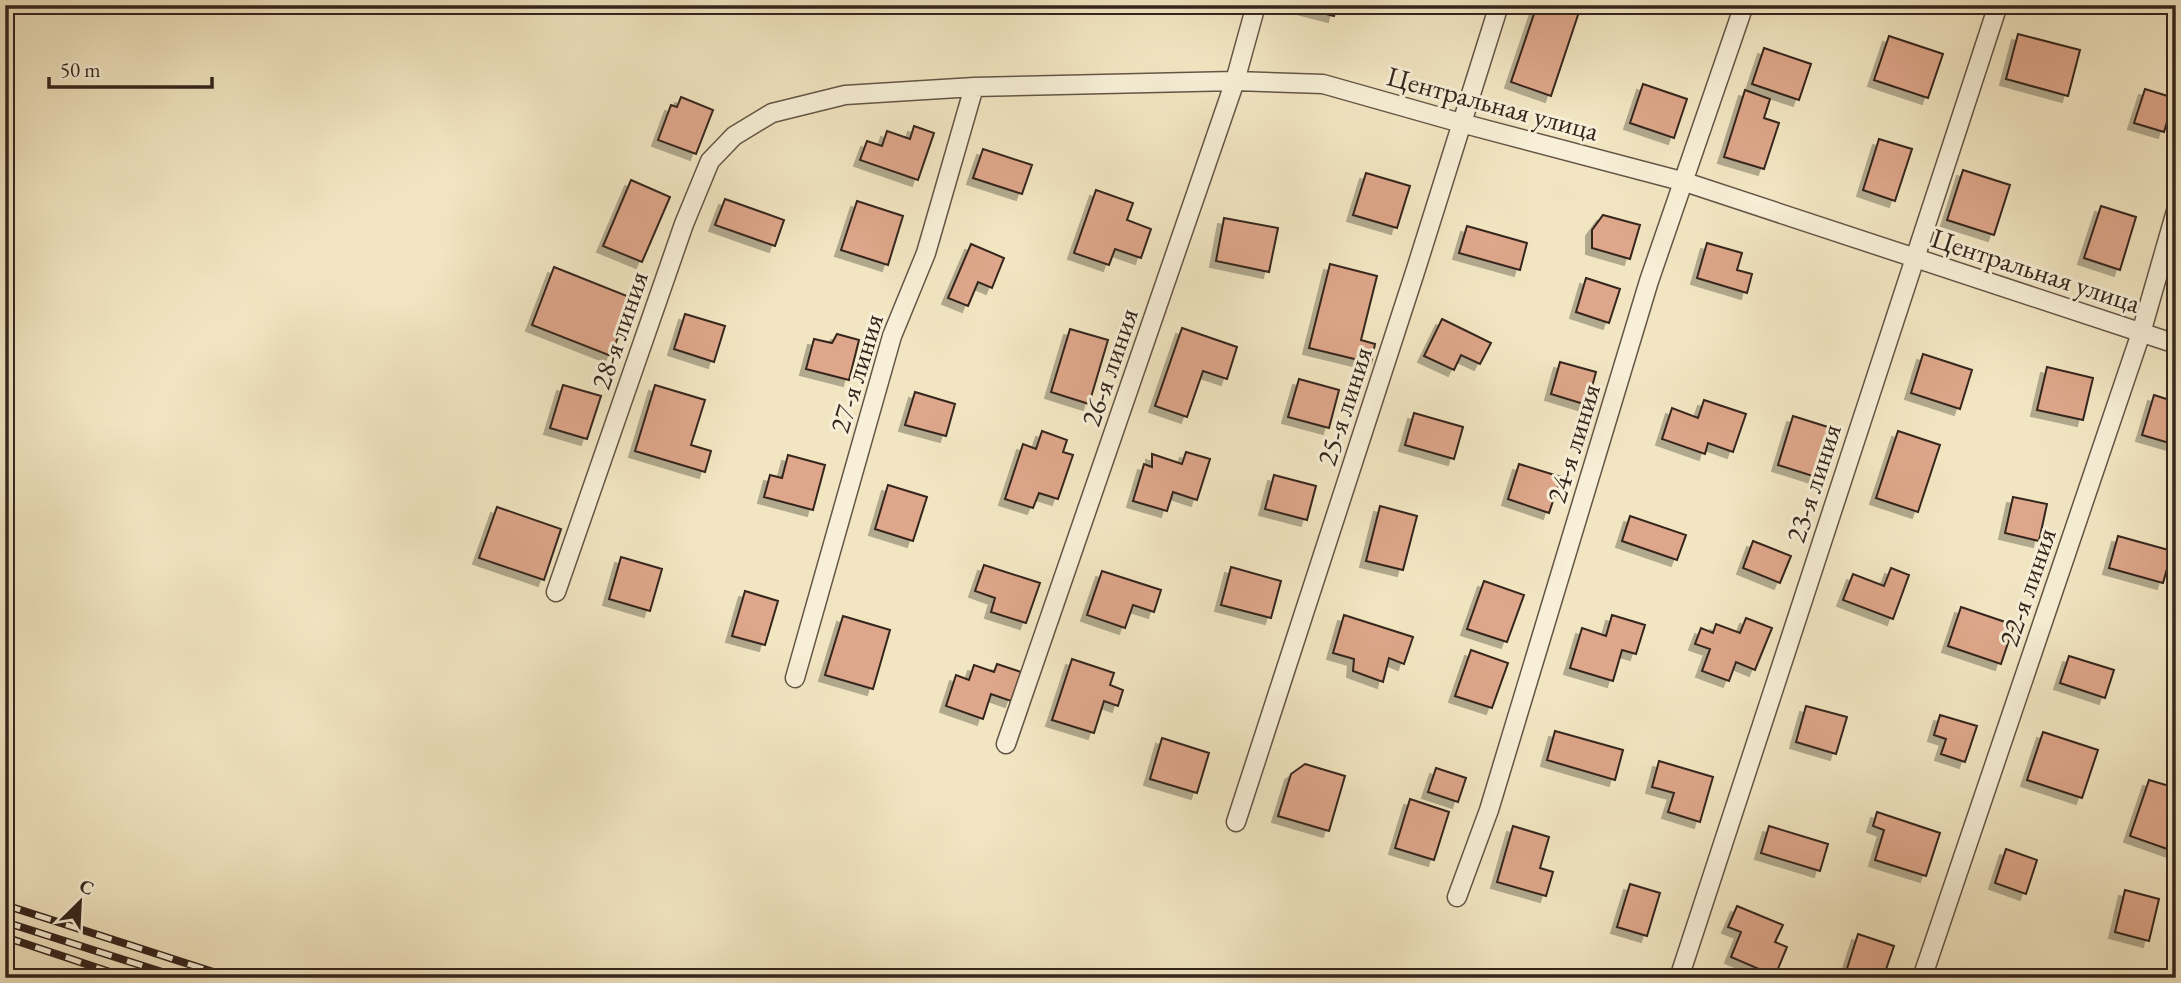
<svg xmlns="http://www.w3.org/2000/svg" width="2181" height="983" font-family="'EB Garamond',serif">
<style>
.building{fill:#dea68a;stroke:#35251d;stroke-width:2;filter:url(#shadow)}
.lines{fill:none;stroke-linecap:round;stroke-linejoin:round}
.street-casing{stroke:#645546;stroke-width:21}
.street{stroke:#f7efd7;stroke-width:18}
.rail-casing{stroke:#35251d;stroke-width:8}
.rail{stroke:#f7efd7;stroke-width:5;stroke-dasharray:16;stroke-linecap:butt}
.labels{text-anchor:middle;stroke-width:6;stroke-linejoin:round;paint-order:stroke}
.street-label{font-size:28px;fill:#35251d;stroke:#f7efd7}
</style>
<defs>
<filter id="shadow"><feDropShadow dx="-6" dy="6" stdDeviation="0" flood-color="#0004"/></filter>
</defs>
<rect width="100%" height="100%" fill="#f2e6c2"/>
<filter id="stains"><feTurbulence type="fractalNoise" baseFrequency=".00286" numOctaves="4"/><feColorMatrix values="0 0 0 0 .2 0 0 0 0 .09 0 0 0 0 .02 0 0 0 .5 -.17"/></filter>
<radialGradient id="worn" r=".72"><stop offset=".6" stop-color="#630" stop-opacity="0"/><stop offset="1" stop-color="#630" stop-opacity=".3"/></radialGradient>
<path class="building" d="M1291,5h46l-3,11z
M1537,5h21l21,7 -28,84 -40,-14z
M2018,34l62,16 -12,46 -62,-17z
M1889,36l54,18 -15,44 -54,-18z
M1764,48l47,16 -12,36 -47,-16z
M1643,84l44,15 -13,39 -44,-15z
M2145,89l29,9 -10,34 -30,-9z
M1745,90l25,9 -6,19 15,5 -15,46 -40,-12z
M681,97l32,13 -17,44 -38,-14 13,-35 6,2z
M914,126l20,7 -16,47 -58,-20 7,-19 15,5 5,-15 23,8z
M1879,139l33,10 -17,52 -32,-11z
M983,149l49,16 -10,29 -49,-16z
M1963,170l47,15 -16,50 -47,-15z
M1366,173l44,13 -13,42 -44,-13z
M631,180l39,17 -28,65 -39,-16z
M1096,190l37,13 -6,17 24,9 -10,29 -26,-9 -6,16 -35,-12z
M725,199l59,21 -9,26 -60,-21z
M857,201l46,15 -15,49 -47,-15z
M2101,206l35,11 -16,53 -36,-12z
M1603,215l37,10 -10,34 -38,-11v-18z
M1224,218l54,10 -9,44 -53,-11z
M1467,226l60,17 -7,27 -61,-17z
M1707,243l35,10 -5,17 15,4 -5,19 -50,-15z
M971,244l33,14 -12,30 -14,-6 -10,24 -20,-8z
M1330,264l47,12 -16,64 14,4 -4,19 -62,-15z
M554,267l78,31 -21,58 -79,-31z
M1586,278l34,11 -11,34 -33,-11z
M685,314l40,12 -11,36 -40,-13z
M1442,319l49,24 -11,21 -19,-9 -7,15 -30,-14z
M1182,328l55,19 -10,32 -24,-8 -16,46 -32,-11z
M1070,329l38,11 -19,64 -38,-12z
M837,334l22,6 -10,40 -43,-11 8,-30 18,4z
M1923,354l49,16 -12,39 -49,-16z
M1560,362l36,10 -9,33 -36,-11z
M2047,367l46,11 -10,42 -46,-10z
M1299,379l40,11 -10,38 -41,-11z
M563,385l38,11 -14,43 -37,-11z
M655,385l50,15 -14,45 20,6 -6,21 -70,-21z
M915,392l40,12 -9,32 -41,-11z
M2154,395l22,7v43l-34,-10z
M1704,400l42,14 -13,38 -25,-9 -3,11 -43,-15 10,-31 26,10z
M1414,413l49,14 -9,32 -49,-14z
M1793,416l38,12 -15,49 -38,-12z
M1042,431l25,9 -4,12 10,3 -15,44 -19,-6 -6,15 -28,-9 18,-55 13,5z
M1898,431l42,14 -22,67 -42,-14z
M1186,452l24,7 -13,41 -24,-8 -6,19 -34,-10 11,-37 8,3v-13l30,10z
M788,455l37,10 -12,45 -49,-13 6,-22 12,3z
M1519,464l42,13 -12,36 -41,-14z
M1274,475l42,11 -9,34 -42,-11z
M888,485l39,12 -14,44 -38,-12z
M2013,497l34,7 -8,37 -34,-8z
M1380,506l37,10 -14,54 -37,-9z
M497,507l64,22 -17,51 -65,-22z
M1630,516l56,19 -9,25 -55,-19z
M2118,536l54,15 -9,32 -54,-15z
M1753,541l38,15 -11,27 -37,-15z
M621,557l41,12 -12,42 -41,-12z
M984,565l56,18 -14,40 -35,-11 4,-14 -20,-7z
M1231,567l50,14 -10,37 -50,-13z
M1891,568l18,7 -16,44 -50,-19 10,-26 31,12z
M1102,571l59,19 -7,22 -21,-7 -8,23 -38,-13z
M1484,581l40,14 -17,47 -40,-13z
M745,591l33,10 -13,44 -33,-9z
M1961,607l53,18 -13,39 -53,-18z
M1344,615l69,22 -9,27 -15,-6 -6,24 -30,-11 1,-12 -21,-6z
M1612,615l33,10 -9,29 -14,-4 -9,31 -43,-13 12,-40 24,8z
M843,616l47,14 -17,59 -48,-14z
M1746,618l26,10 -17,42 -19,-8 -7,19 -27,-10 8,-22 -15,-5 6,-16 12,5 3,-9 24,9z
M1471,650l37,13 -16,45 -37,-12z
M2069,656l45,14 -9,28 -45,-15z
M1072,659l42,14 -4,12 13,5 -5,16 -14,-5 -10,32 -42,-13z
M997,664l24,8 -10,29 -20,-7 -8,25 -37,-13 10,-31 13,5 5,-15 20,7z
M1806,706l41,11 -11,37 -40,-12z
M1940,715l37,11 -12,36 -24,-8 5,-15 -12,-4z
M1555,731l68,19 -8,30 -68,-20z
M2043,732l55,18 -16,48 -55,-18z
M1162,738l47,15 -12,40 -47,-14z
M1659,761l54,16 -13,45 -32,-10 6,-19 -22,-6z
M1305,764l40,12 -16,55 -51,-15 13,-42z
M1436,768l30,10 -8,24 -30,-10z
M2149,780l27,8v64l-46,-16z
M1410,799l39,13 -15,48 -39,-12z
M1877,812l63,21 -14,43 -51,-16 9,-30 -11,-4z
M1513,826l36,11 -9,31 13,4 -7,24 -49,-14z
M1769,826l59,18 -8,27 -59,-18z
M2006,849l31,11 -11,34 -31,-11z
M1630,884l30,9 -13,43 -30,-9z
M2125,890l34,9 -10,42 -34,-9z
M1737,906l46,19 -8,17 12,5 -12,29 -44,-19 10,-25 -13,-5z
M1858,934l36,12 -11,32h-39z"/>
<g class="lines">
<defs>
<path id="street" d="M556,592l128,-368 26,-63 24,-25 38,-23 73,-18 129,-8 261,-6 88,3 138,39 224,59 491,162
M795,678l97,-342 34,-83 48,-166
M1006,744l229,-663 21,-76
M1236,822l180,-553 83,-264
M1457,897l32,-87 160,-529 95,-276
M1679,978l319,-973
M1922,978l219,-645 35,-122"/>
</defs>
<use href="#street" class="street-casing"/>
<use href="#street" class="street"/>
<defs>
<path id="rail" d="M5,905l227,73
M5,922l176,56
M5,937l123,41"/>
</defs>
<use href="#rail" class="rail-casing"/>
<use href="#rail" class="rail"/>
</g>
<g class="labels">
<g class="street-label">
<text transform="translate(1493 103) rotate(15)" y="10">Центральная улица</text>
<text transform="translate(2036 270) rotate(18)" y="10">Центральная улица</text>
<text transform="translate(619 330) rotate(-71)" y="10">28-я линия</text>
<text transform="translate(1109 367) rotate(-71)" y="10">26-я линия</text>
<text transform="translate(856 373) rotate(-73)" y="10">27-я линия</text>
<text transform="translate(1344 406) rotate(-72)" y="10">25-я линия</text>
<text transform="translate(1573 443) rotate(-73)" y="10">24-я линия</text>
<text transform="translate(1813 483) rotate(-72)" y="10">23-я линия</text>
<text transform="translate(2027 587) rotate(-71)" y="10">22-я линия</text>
</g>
</g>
<rect width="2181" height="983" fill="none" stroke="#f2e6c2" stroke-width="28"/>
<rect x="7" y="7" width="2167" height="969" fill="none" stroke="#35251d" stroke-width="3.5"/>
<rect x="14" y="14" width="2153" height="955" fill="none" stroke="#35251d" stroke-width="2"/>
<g transform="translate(80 902) rotate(24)" stroke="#f7efd7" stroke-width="5" paint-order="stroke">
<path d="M0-5L12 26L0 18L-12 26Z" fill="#35251d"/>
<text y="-10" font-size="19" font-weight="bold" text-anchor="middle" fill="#35251d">С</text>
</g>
<path d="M49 77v10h163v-10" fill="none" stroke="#35251d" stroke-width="3.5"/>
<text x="60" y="77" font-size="21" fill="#35251d" stroke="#f7efd7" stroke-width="5" paint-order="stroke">50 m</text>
<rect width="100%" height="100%" filter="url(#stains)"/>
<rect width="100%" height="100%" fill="url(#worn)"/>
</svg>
